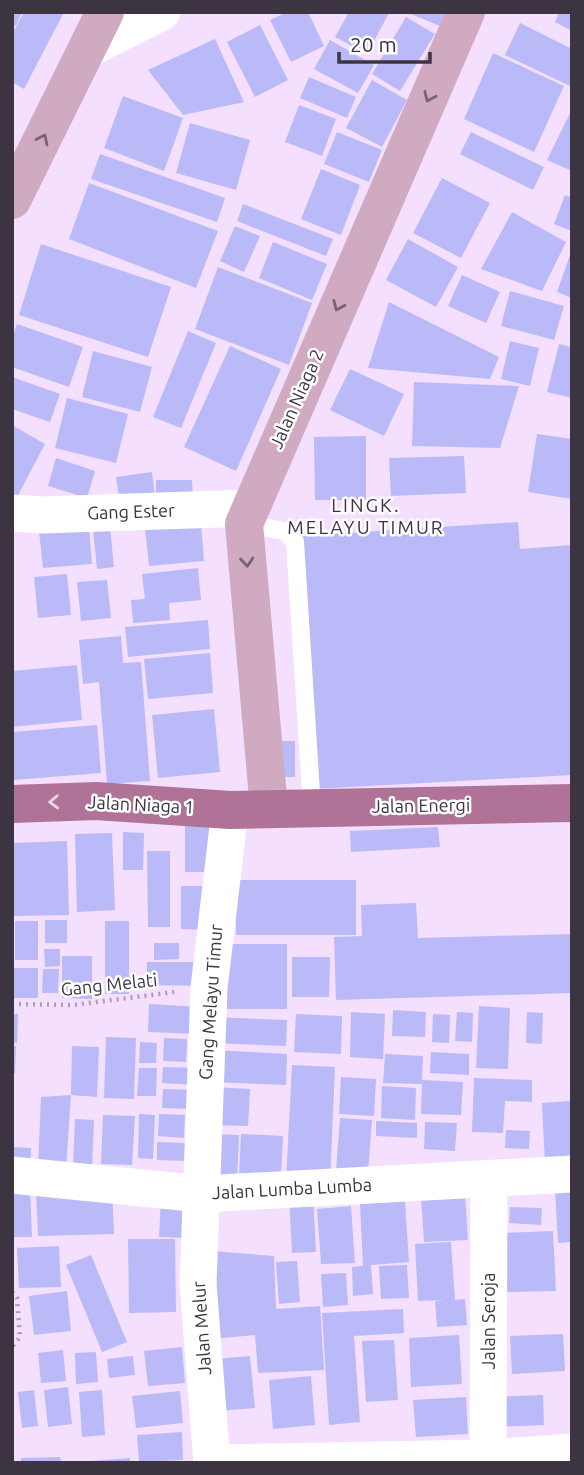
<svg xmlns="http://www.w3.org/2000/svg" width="584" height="1475" font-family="Ubuntu,sans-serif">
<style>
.building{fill:#babaf9}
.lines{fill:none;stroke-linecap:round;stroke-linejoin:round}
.path{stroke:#ac9cb4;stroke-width:4.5;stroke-dasharray:2 5;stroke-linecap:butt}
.lane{stroke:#fff;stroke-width:18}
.street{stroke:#fff;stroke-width:37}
.secondary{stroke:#fff;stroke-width:38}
.primary{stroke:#d0aac0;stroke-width:38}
.highway{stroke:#b07296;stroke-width:38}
.oneway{stroke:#786374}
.oneway2{stroke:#e7d5e0}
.labels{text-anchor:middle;stroke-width:5;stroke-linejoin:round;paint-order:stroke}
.street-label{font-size:18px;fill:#3d3441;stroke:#fff}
.neighbourhood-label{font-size:19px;letter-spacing:2px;fill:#42314a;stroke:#fff}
</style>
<rect width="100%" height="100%" fill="#f4dffe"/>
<path class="building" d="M12,12h10l-6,14 -4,-2z
M24,12h40l-40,77 -12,-7v-48z
M287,12h21l16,34 -33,16 -21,-42z
M349,12l40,1 -22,41 -32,-17z
M406,12h39l-5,14z
M559,12h13v19l-17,-9z
M406,17l29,17 -35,57 -28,-17z
M520,23l52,26v38l-67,-32z
M260,25l28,55 -33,17 -28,-55z
M215,39l29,63 -61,13 -35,-45z
M330,40l44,25 -16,28 -44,-24z
M493,53l71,33 -30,66 -70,-33z
M309,77l47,20 -9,21 -47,-20z
M372,80l35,20 -25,47 -36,-19z
M123,96l60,22 -19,53 -60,-23z
M299,105l37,14 -14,37 -37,-14z
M572,109v62l-25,-11z
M190,123l60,17 -14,50 -60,-17z
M337,132l45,18 -13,32 -45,-18z
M471,132l73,35 -11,23 -73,-36z
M100,154l125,44 -8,24 -126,-43z
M321,169l39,16 -19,50 -40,-16z
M442,178l48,25 -29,55 -48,-25z
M89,183l129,48 -22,57 -127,-49z
M565,195l7,3v33l-18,-7z
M243,204l90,35 -7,17 -89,-35z
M512,212l54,30 -24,49 -61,-22z
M235,226l25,10 -16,36 -24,-11z
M408,239l50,28 -22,40 -50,-27z
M273,242l54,22 -15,36 -53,-22z
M41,244l130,43 -23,70 -129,-42z
M571,252h1v46l-15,-6z
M218,267l94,36 -23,62 -94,-36z
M462,275l38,17 -14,31 -38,-17z
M510,291l54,15 -10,34 -53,-14z
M389,302l110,55 -9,22 -122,-11z
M17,324l66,23 -14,40 -57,-20v-29z
M188,331l28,12 -35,85 -28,-11z
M510,341l29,7 -9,38 -29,-7z
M559,344l13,3v51l-25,-6z
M230,346l51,23 -45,102 -52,-24z
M93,351l59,16 -12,45 -58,-15z
M350,369l54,25 -20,42 -54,-26z
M12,377l48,17 -10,28 -38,-13z
M414,382l105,4 -19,62 -88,-2z
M67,398l61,16 -12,49 -61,-15z
M12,425l33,19 -30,57 -3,-1z
M537,434l35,5v60l-44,-7z
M366,436v64h-51l-1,-63z
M464,456l2,37 -75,3 -2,-38z
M56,458l39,13 -8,27 -39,-12z
M152,472l3,25 -35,5 -4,-25z
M156,480h36l1,19 -37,1z
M88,517l4,47 -49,4 -5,-46z
M109,518l5,49 -17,2 -5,-50z
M518,522l2,27 52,-4v230l-258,14 -15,-253z
M201,523l3,38 -55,5 -4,-38z
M198,568l3,32 -32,3 1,17 -37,3 -2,-23 14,-1 -3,-25z
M67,574l4,41 -33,3 -4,-41z
M107,580l4,38 -30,3 -4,-39z
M208,620l2,29 -82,8 -3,-30z
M121,636l2,27 18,-1 9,119 -43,3 -8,-102 -16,2 -4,-44z
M210,653l3,40 -65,6 -4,-40z
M77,665l5,55 -70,7v-56z
M214,709l6,63 -62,6 -6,-63z
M97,725l4,48 -87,7 -2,-48z
M276,741h19v36h-19z
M185,824h30v48h-30z
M438,827l2,20 -89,5 -1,-21z
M123,832l21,1 -1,37h-20z
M112,833l3,77 -38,2 -2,-78z
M67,841l2,74 -57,1v-73z
M147,851h23v76h-22z
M236,880h120v55h-120z
M181,886h29l1,44 -30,-1z
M416,903l2,35 154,-4v59l-236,7 -2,-63 28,-1 -1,-31z
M45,920h22v23h-22z
M15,921h23v39h-23z
M105,921h24v73h-24z
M154,943h25v16l-25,1z
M227,944h60v65h-60z
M44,949h16v17l-15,1z
M62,956h30v43l-30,-1z
M292,957h38l-1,40h-37z
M147,962h58v24l-58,-1z
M12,968h26v30h-26z
M43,969h16l-1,24h-16z
M149,1004l52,3 -1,27 -52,-2z
M479,1006l31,2 -2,61 -32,-1z
M393,1010l33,2 -1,25 -33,-1z
M351,1012l34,2 -2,45 -33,-2z
M457,1012l16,1 -1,29 -17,-1z
M527,1012l16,1 -1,31 -16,-1z
M12,1014h6l-1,29 -5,-1z
M296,1014l46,2 -1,38 -47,-2z
M433,1014l17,1 -1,28 -17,-1z
M215,1017l72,3 -1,26 -72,-3z
M106,1037l30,1 -2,61 -30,-1z
M164,1038l23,1 -1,23 -23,-1z
M140,1042l17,1 -1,20h-17z
M12,1046h4l-1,27h-3z
M72,1046l27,1 -2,50 -26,-2z
M213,1050l74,4 -1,31 -75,-3z
M431,1052l38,2v21l-39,-2z
M385,1054l38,2 -1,24 41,2 -2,33 -40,-1 1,-30 -39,-1z
M292,1065l43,2 -5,116 -44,-2z
M163,1067l32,1v17l-33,-2z
M139,1068h18l-1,28h-19z
M341,1077l35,2 -2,37 -35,-2z
M474,1078l58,2v22l-27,-1 -2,32 -31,-1z
M382,1086l34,2 -1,32 -34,-2z
M213,1087l37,2 -2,37 -36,-1z
M163,1089l30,1v19l-31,-1z
M71,1095l-5,74 -28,-1 3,-71z
M572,1101v62l-27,2 -3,-62z
M139,1114l16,1 -2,44 -15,-1z
M159,1114l26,1 -1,23 -26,-2z
M103,1115l32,1 -3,49 -31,-1z
M340,1118l32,2 -4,52 -32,-2z
M75,1119l19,1 -2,48 -19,-1z
M376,1121l41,2v15l-41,-2z
M425,1122l32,1 -2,28 -31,-2z
M506,1130l24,1 -1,18 -24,-1z
M211,1134l28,1 -2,47 -28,-2z
M241,1134l42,2 -2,41 -42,-2z
M157,1142l30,1 -1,18 -29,-1z
M12,1147l19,1 -1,22 -18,-1z
M30,1186l2,51h-20v-50z
M112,1187l2,47 -76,2 -2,-46z
M572,1188v54l-14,1 -3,-54z
M465,1194l3,46 -44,2 -3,-45z
M313,1195l3,57 -24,1 -3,-57z
M161,1199l30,1 -2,38 -30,-1z
M405,1201l4,61 -38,3 2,29 -20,2 -1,-29 11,-1 -3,-62z
M351,1206l4,57 -34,1 -4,-55z
M510,1207l32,1 -1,17 -32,-2z
M553,1231l3,60 -53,1 -2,-59z
M128,1239h47l1,73 -47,1z
M451,1242l4,58 10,-1 2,26 -30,2 -2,-26 9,-1 -26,1 -3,-57z
M59,1246l2,41 -42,1 -2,-40z
M212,1251l62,5 2,53 44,-3 4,64 -66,3 -3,-38 -43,4z
M91,1255l36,87 -25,10 -36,-87z
M297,1261l3,41 -21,2 -3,-42z
M407,1265l2,33 -28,1 -2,-33z
M346,1273l2,32 -25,2 -2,-33z
M67,1291l4,40 -37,4 -5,-39z
M403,1309l1,24 -50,3 6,86 -31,3 -7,-112z
M563,1334l2,37 -53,3 -2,-38z
M459,1335l3,49 -51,3 -2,-49z
M394,1340l4,60 -32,2 -4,-61z
M182,1347l3,36 -37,3 -4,-35z
M63,1350l3,31 -25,2 -3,-30z
M96,1352l2,30 -22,2 -1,-31z
M133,1356l2,19 -26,3 -2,-19z
M250,1356l5,52 -37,3 -4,-52z
M311,1376l4,49 -42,4 -4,-49z
M68,1387l4,37 -24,3 -4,-37z
M34,1390l4,36 -16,2 -4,-36z
M102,1390l3,45 -23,2 -3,-45z
M180,1391l3,32 -47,5 -4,-32z
M543,1395l1,30 -50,2 -2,-30z
M466,1397l2,37 -52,3 -3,-37z
M182,1432l1,28 -44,2 -2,-27z
M60,1457l1,6h-40v-5z
M130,1458v5h-40v-2z"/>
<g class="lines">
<path class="path" d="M12,1004l61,1 102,-13
M12,1292l5,6 3,39 -8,10"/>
<path class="lane" d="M244,524l41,7 10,11 17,266"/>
<path class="street" d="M12,513l30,2 208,-7
M12,1175l190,19 370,-20
M212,1463l-14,-179 11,-296 21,-178
M214,1463l274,-5 84,-6
M488,1463l1,-283"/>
<path class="secondary" d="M87,49l74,-37"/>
<path class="primary" d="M12,200l93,-188
M269,809l-25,-285 222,-512"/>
<path class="highway" d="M12,804l84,-3 134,9 342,-7"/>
</g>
<defs><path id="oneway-chevron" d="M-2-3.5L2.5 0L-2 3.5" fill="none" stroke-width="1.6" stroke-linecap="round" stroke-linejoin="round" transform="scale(1.75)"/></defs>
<g class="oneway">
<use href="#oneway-chevron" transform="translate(429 97) rotate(114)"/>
<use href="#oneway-chevron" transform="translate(43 139) rotate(-64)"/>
<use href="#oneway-chevron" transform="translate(338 306) rotate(114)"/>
<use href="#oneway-chevron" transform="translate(247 562) rotate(85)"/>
</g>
<use class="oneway2" href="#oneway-chevron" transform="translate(54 802) rotate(178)"/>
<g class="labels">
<g class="street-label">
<text transform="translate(297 399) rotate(-66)" y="6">Jalan Niaga 2</text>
<text transform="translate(131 512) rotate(-2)" y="6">Gang Ester</text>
<text transform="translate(141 805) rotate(3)" y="6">Jalan Niaga 1</text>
<text transform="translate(421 806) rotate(-1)" y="6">Jalan Energi</text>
<text transform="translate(109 985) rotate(-6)" y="6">Gang Melati</text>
<text transform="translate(211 1002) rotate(-86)" y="6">Gang Melayu Timur</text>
<text transform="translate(292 1189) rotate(-3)" y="6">Jalan Lumba Lumba</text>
<text transform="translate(489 1321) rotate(-90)" y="6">Jalan Seroja</text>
<text transform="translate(202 1328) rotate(-94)" y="6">Jalan Melur</text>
</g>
<g class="neighbourhood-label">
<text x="366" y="512">LINGK.<tspan x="366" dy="22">MELAYU TIMUR</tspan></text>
</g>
</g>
<rect width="584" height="1475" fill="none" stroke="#3d3441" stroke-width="28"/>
<path d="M339 52v10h91v-10" fill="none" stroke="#3d3441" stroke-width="3.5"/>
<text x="350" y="52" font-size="21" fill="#3d3441" stroke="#ffffff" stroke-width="5" paint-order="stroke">20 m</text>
</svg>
